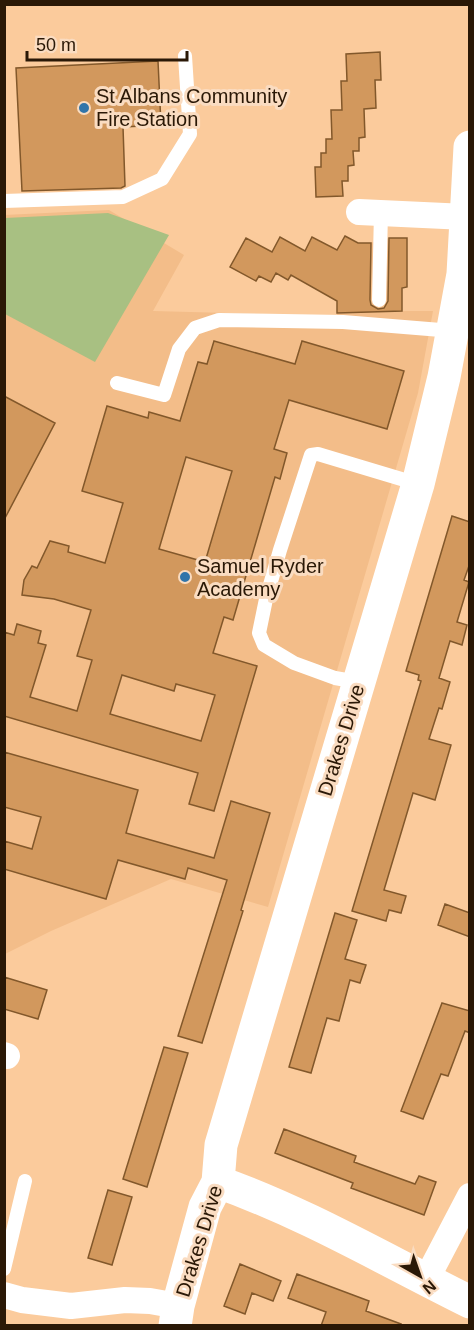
<svg xmlns="http://www.w3.org/2000/svg" width="474" height="1330" font-family="Helvetica,sans-serif">
<style>
.built{fill:#f3bd89}
.green{fill:#a8c082}
.building{fill:#d2985d;stroke:#82582b;stroke-width:1.5;fill-rule:evenodd}
.lines{fill:none;stroke-linecap:round;stroke-linejoin:round}
.lane{stroke:#fff;stroke-width:14}
.street{stroke:#fff;stroke-width:26}
.secondary{stroke:#fff;stroke-width:33}
.poi-dot{fill:#3175aa;stroke:#fadcc1;stroke-width:2}
.labels{text-anchor:middle;stroke-width:6;stroke-linejoin:round;paint-order:stroke}
.poi-label{font-size:20px;fill:#2a1806;stroke:#fadcc1;text-anchor:start}
.street-label{font-size:20px;fill:#2a1806;stroke:#fadcc1}
</style>
<rect width="100%" height="100%" fill="#fbcb9c"/>
<path class="built" d="M109,210l75,45 -31,56 184,5v-35l33,-38 19,-5h18v49l-5,1v23h31l-15,82 -150,514 -97,-28 -120,52 -46,23 -1,-739z"/>
<path class="green" d="M108,213l61,22 -74,127 -90,-48v-96z"/>
<path class="building" d="M380,52l1,28h-6l1,28 -12,1 1,28 -6,1v13h-6l1,14 -6,1v15h-6l1,15 -27,1 -1,-30h6v-14h5v-14h6l-1,-29h11l-1,-29h6l-1,-27z
M158,61l3,64 -38,2 2,59 -4,2 -99,3 -6,-123z
M345,236l13,7h13l-1,57 1,5 7,4 6,-1 4,-7 1,-63h18v49l-5,1v23l-65,2v-12l-46,-26 -3,5 -12,-7 -5,9 -12,-6 -3,5 -26,-14 16,-29 26,14 8,-15 25,14 7,-14 25,13z
M214,341l81,23 7,-23 102,30 -17,58 -98,-29 -15,49 13,4 -7,26 -5,-2 -42,143 -9,-3 -11,36 44,13 -43,145 -25,-7 9,-31 -194,-57v-84l10,3 3,-11 24,7 -3,12 8,2 -16,52 47,14 15,-51 -15,-4 14,-46 -37,-11 -32,-4 2,-15 8,-14 5,2 13,-27 19,5 -1,6 37,11 18,-60 -41,-12 25,-85 41,12 1,-6 31,9 18,-59 9,2zM186,457l46,14 -27,91 -46,-13zM122,675l52,16 2,-7 39,11 -14,46 -91,-27z
M4,396l51,27 -51,97z
M452,516l18,6v41l-6,17 5,2 -12,40 10,3 -5,20 -12,-4 -11,37 11,4 -8,27 -3,-1 -10,31 22,6 -16,55 -22,-7 -29,97 22,6 -5,17 -12,-3 -3,11 -34,-10 69,-230 -3,-1 1,-5 -13,-4z
M4,752l134,38 -12,43 88,25 17,-57 39,12 -29,97 2,1 -41,132 -24,-7 49,-156 -39,-12 -3,11 -67,-19 -12,39 -102,-30v-28l28,8 9,-32 -37,-10z
M445,904l25,9v24l-32,-12z
M335,913l22,7 -12,39 21,6 -6,18 -10,-3 -11,41 -12,-3 -16,55 -22,-6z
M4,977l43,13 -9,29 -34,-10z
M442,1003l28,8v22l-5,-2 -17,45 -7,-2 -18,45 -22,-8z
M164,1047l24,6 -41,134 -24,-8z
M284,1129l72,27 -2,6 61,22 4,-8 17,6 -12,33 -73,-27 2,-5 -78,-30z
M108,1190l24,7 -20,68 -24,-7z
M240,1264l41,17 -8,20 -21,-8 -7,21 -21,-8z
M297,1274l72,27 -3,10 35,13 -1,2h-79l5,-14 -38,-14z"/>
<g class="lines">
<path class="lane" d="M4,201l119,-4 39,-18 28,-45 -5,-78
M379,300l2,-88
M117,383l47,12 15,-46 16,-21 24,-8 124,2 110,9
M358,682l-23,-4 -41,-15 -30,-18 -5,-12 7,-34 14,-49 31,-95 7,-1 100,30
M4,1269l21,-88"/>
<path class="street" d="M359,212l107,5
M4,1055l3,1
M426,1280l44,-84
M4,1295l18,5 49,6 54,-6 25,1 28,5"/>
<path class="secondary" d="M218,1182c88,31 169,79 252,120
M175,1326l3,-20 27,-99 13,-25 3,-37 197,-661 26,-107 19,-103 7,-127"/>
</g>
<g class="poi-dot">
<circle cx="84" cy="108" r="6"/>
<circle cx="185" cy="577" r="6"/>
</g>
<g class="labels">
<g class="poi-label">
<text x="96" y="103">St Albans Community<tspan x="96" dy="23">Fire Station</tspan></text>
<text x="197" y="573">Samuel Ryder<tspan x="197" dy="23">Academy</tspan></text>
</g>
<g class="street-label">
<text transform="translate(341 740) rotate(-73)" y="7">Drakes Drive</text>
<text transform="translate(199 1241) rotate(-73)" y="7">Drakes Drive</text>
</g>
</g>
<rect width="474" height="1330" fill="none" stroke="#2a1806" stroke-width="12"/>
<g transform="translate(420 1276) rotate(140)" stroke="#fadcc1" stroke-width="4.5" paint-order="stroke">
<path d="M0-4.5L10 22L0 15L-10 22Z" fill="#2a1806"/>
<text y="-9" font-size="16" font-weight="bold" text-anchor="middle" fill="#2a1806">N</text>
</g>
<path d="M27 51v9h160v-9" fill="none" stroke="#2a1806" stroke-width="3"/>
<text x="36" y="51" font-size="18" fill="#2a1806" stroke="#fadcc1" stroke-width="4.5" paint-order="stroke">50 m</text>
</svg>
